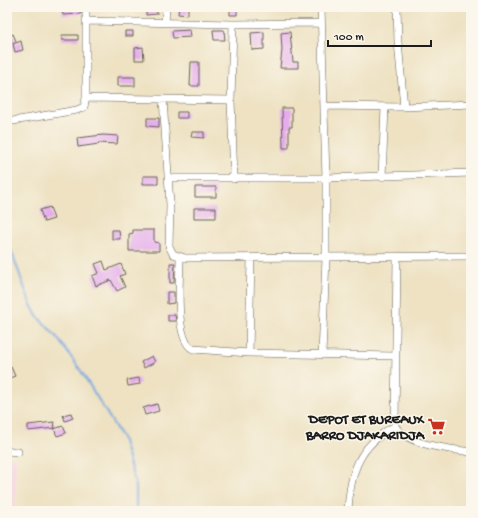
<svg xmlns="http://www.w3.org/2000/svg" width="478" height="518" font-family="'Gochi Hand',sans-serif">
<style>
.built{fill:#f4cfdd}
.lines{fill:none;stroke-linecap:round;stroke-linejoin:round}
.stream{stroke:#75a7e1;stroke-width:2}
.building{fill:#e5abec}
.street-casing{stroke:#666156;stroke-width:8}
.street{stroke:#fff;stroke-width:7}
.labels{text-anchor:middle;stroke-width:3;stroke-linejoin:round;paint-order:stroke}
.poi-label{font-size:14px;font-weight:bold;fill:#1c1c1c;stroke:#fbf7ec;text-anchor:end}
</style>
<rect width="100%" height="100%" fill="#fbf7ec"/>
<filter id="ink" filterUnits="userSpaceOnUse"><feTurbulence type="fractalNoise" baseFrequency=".025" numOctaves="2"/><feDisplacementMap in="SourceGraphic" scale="8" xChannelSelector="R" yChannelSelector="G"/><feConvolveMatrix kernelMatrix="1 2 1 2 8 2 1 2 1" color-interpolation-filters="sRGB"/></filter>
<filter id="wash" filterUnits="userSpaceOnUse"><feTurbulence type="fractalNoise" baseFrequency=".012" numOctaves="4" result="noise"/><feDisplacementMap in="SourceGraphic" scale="16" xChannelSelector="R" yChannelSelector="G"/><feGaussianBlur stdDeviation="0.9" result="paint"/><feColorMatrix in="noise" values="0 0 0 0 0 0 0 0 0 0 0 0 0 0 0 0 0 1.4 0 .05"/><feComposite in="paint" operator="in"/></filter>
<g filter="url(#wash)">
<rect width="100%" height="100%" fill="#eee2c3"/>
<path class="built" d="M7,457l9,1 -1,53h-8z"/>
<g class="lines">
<path class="stream" d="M7,239l23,64 7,13 19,20 25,35 41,67 14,48v25"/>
</g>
<g id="blocks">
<path class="building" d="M146,7h11v7l-11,1z
M179,7h9v8l-10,-1z
M230,7h7v8h-7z
M81,8v6l-18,1 -1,-6z
M190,30l1,7 -18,1 -1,-7z
M213,30h11l1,10h-11z
M125,31h8v5h-8z
M264,32v17l-12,1 -1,-17z
M290,32l3,30h5v6h-18l2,-18 -1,-17z
M13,34l3,7 -9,4v-8z
M62,35h16v5h-16z
M21,41l2,9 -8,2 -2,-8z
M143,47l1,13h-9v-12z
M191,62h8v24h-9z
M118,77h17v9h-17z
M282,108h10v19h-3v21h-6z
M177,112h10v6h-10z
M147,118h12v9l-12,-1z
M192,132h12v6l-13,-1z
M103,135l15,1 -1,8 -19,-1 1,1 -21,3 -1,-9z
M143,176h15v8h-15z
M195,187h21v10h-21z
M50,207l4,12 -10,3 -4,-12z
M194,208h22v10h-22z
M112,230h7l1,9h-8z
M133,230h21v12l5,1v8h-30v-17l4,-1z
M103,261l3,9 15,-6 4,10 -5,2 5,11 -8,4 -6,-11 -15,6 -4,-10 7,-3 -4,-9z
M170,263h5l-1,20h-4z
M167,292h7v11l-7,1z
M168,315h7l1,6h-8z
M152,356l3,6 -11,6 -3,-6z
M11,367l4,9 -8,3v-11z
M139,378l1,6 -12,2 -1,-6z
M157,404l2,7 -14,4 -2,-7z
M71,413l2,5 -8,3 -2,-6z
M54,422l1,6 -27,3v-6z
M63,426l3,7 -9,3 -3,-7z"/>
</g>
</g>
<g filter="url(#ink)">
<use href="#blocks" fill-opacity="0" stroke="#666156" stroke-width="1"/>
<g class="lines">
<defs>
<path id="street" d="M321,7l5,171v80l-4,97
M397,7l1,35 6,65
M86,21l147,3 87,-1
M165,23l1,-16
M233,24l-2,76 3,79
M86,98l145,2
M163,99l7,106 -1,41 4,8 12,4 286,-2
M324,106l80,1 67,-3
M7,122l70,-12 7,-3 2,-9v-91
M382,177l3,-70
M168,178h158l145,-5
M397,257l-2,169c12,19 54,23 76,26
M180,258c0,19 -6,82 13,91l56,4 145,3
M249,353l2,-95
M7,451l11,1
M348,511c2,-39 11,-66 47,-85"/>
</defs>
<use href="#street" class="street-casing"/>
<use href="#street" class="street"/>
</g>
</g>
<defs>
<symbol id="supermarket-bare" viewBox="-9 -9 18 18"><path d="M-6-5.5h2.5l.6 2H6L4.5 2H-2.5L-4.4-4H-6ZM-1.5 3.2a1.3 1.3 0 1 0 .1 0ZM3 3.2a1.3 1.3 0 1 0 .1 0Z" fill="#c8321e" stroke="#fbf7ec" stroke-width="2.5" paint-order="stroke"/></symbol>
</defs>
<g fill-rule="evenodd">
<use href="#supermarket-bare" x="424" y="414" width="25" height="25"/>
</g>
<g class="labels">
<g class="poi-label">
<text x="424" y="423">DEPOT ET BUREAUX<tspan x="424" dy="16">BARRO DJAKARIDJA</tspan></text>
</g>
</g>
<rect width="478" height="518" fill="none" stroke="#fbf7ec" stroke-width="24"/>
<path d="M328 40v6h103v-6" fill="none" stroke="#1c1c1c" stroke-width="2"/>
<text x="334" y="40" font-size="12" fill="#1c1c1c" stroke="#fbf7ec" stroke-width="3" paint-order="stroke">100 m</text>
</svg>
